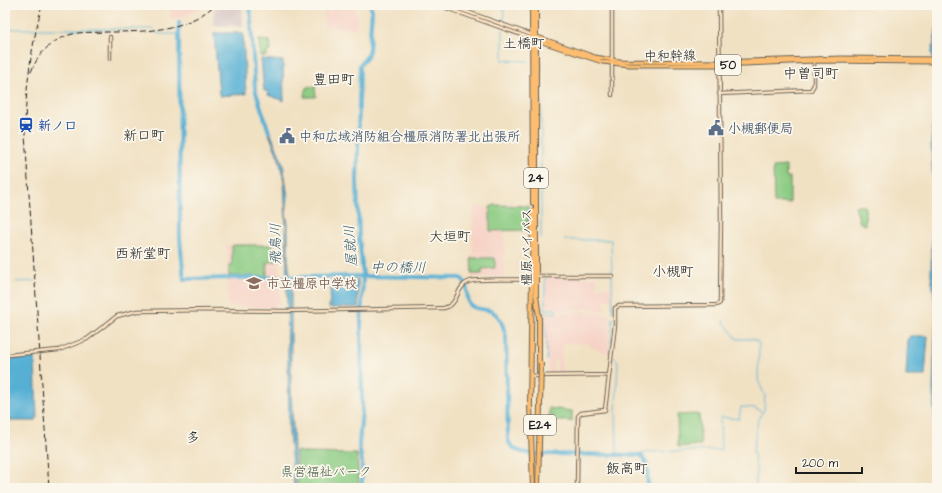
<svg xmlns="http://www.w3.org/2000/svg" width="942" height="493" font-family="'Architects Daughter','Klee One',sans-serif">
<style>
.built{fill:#f6d2c5}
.industrial{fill:#d1bfbf}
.green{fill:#8aca81;stroke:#53734e}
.water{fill:#57b0d4;stroke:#3a6678}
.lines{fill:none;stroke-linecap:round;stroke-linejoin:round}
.stream{stroke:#57b0d4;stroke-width:1}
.river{stroke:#57b0d4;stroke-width:4}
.secondary-casing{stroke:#676156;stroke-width:4.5}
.primary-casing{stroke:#676156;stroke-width:5}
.highway-casing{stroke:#676156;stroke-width:6}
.secondary{stroke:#fee5c5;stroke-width:2.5}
.primary{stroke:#fcbd6f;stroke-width:3}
.highway{stroke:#fcbd6f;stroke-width:4}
.rail{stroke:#1c1c1c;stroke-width:1;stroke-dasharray:6 3;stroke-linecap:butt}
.secondary-bridge-casing{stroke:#676156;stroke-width:4.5;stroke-linecap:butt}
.highway-bridge-casing{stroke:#676156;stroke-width:6;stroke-linecap:butt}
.secondary-bridge{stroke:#fee5c5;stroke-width:2.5}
.highway-bridge{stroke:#fcbd6f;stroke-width:4}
.labels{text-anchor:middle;stroke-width:3.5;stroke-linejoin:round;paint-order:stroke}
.shield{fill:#fbf7ec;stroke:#5f5e5a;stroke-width:1}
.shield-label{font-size:12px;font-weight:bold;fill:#1c1c1c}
.street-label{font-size:13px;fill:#1c1c1c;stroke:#fbf7ec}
.transit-label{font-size:13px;font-weight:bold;fill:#164399;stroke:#fbf7ec;text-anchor:start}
.service-label{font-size:13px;font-weight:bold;fill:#4e5e75;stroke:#fbf7ec;text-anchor:start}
.education-label{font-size:13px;font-weight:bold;fill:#785e54;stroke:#fbf7ec;text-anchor:start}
.park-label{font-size:13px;fill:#42593f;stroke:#fbf7ec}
.neighbourhood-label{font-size:14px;fill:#1c1c1c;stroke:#fbf7ec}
.water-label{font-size:14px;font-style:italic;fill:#345766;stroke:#fbf7ec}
</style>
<rect width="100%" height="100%" fill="#fbf7ec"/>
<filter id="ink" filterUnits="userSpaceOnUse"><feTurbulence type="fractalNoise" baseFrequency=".025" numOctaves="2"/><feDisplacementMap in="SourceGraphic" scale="8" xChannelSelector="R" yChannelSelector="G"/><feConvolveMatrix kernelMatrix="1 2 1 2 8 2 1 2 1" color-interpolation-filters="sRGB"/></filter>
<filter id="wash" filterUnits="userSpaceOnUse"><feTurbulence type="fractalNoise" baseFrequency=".012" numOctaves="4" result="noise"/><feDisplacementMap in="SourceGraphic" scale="16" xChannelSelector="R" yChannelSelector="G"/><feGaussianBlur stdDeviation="0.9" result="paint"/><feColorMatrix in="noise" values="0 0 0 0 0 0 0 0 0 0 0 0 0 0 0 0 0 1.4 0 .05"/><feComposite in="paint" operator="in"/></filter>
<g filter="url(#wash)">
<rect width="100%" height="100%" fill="#f1e1c3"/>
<path class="built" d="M170,5h36l-25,13h-11z
M310,5h46l1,23 -33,-1v-17h-14z
M503,204h24l2,1 -1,25 -24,1 1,46 -34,1 -1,-21 2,-1 1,-50 16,1z
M230,244l44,1 5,4 1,55h-5v4l-47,-2 -1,-60z
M573,277h24v10h15v12h-7v12l-19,-3 -13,2h-16v-2l-12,-1 1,-29z
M580,311l31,4 -2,39 -19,-7v-3l-28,-1 -1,31h-4v-14h-4v14h-5l-3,-61h24z"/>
<path class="industrial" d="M218,5h24l1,21h-30l1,-17z"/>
<path class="green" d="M259,40l11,1 1,10h-4v5h-7z
M315,86l1,11h-12l3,-10z
M786,166v11h4v26h-16l-1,-36z
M495,205l33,1v24l-38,1v-24z
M855,206h10v19l-5,-2z
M234,245h38l7,6v10l-12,1v14h-38v-10h3v-20z
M471,258h24v10l-13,1v5h-10z
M549,408l23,3v10h-18v-5h-5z
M699,414l2,31 -23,2 -1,-32z
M296,451l11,2 50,1 2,34h-61z"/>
<path class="water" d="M937,25v463h-4l2,-65 -2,-31 3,-83 -5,-34 2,-92 -2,-41 5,-41 -4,-49z
M214,33h29l3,61 -26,2 -1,-2z
M261,59l22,2 1,40 -16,-6v-4h-4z
M268,127l15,36 5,35 -2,16 2,10v37l3,20v109l5,98h-2l-5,-56 -3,-206 -2,-45 -5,-22 -12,-30z
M331,280h27v27l-29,1 2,-24 -2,-1z
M910,336h18l-3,40h-19l2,-38z
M35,358l2,60 -2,3h-26l-3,-1 -1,-58 4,-3z"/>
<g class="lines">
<path class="stream" d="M504,22v-17
M5,29h148l5,5h21
M503,30v30l25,1
M541,61v31
M541,99v139
M564,240h47l2,72
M16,282l19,-1
M545,296v-18
M545,317v-5l11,1v-4h-11v-10
M545,320l1,19
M723,321l14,18h16l6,4 -1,37 7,16 -1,14 -6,10 -5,31 3,16v20
M546,343l1,17
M611,343l2,-25
M610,354l1,-8
M613,357l5,4 -2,48 1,45
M641,455l8,-3 72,-2 -1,-33 19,2 2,-12 14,1 7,4
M723,487l36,1"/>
<path class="river" d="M250,5l5,84 14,43
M179,22l1,217 4,40 179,-3 98,2c10,8 3,19 10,28 5,3 10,3 16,4 13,2 16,15 19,27l2,103c4,12 17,13 28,14l105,1 6,10 1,23
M362,488v-25l-3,-18 3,-35 -1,-85 2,-49 -4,-39 -2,-56 3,-116 7,-9 2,-6 3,-40 -2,-5
M722,488l1,-1"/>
</g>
</g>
<g filter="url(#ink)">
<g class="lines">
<defs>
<path id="secondary" d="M438,5l95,34
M448,5l84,30
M612,5v90
M110,37v22
M719,94l92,-4 3,-5v-24
M536,276h77
M87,339l30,-23 20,-5 82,-1 65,1 160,-3c15,-3 11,-20 24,-26 10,-5 50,-1 64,-3
M531,376l78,-1
M577,488l1,-72 3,-3 24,-3 10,-85v-17l4,-2 98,-1 3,-2 1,-83 -2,-215"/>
<path id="primary" d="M535,36l60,21 25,4 99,1 122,-4 96,1
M536,40l66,22 27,3h90l95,-4 123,1"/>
<path id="highway" d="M532,5l1,198
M536,5v290l3,22v55
M533,488l-3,-84 3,-193"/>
</defs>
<use href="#secondary" class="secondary-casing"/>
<use href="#primary" class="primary-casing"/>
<use href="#highway" class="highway-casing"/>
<use href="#secondary" class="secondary"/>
<use href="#primary" class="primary"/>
<use href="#highway" class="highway"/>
<path class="rail" d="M42,5c-11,43 -17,85 -17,130l24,353
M31,72c7,-18 19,-31 38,-37 11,-4 24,-2 36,-3 38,0 80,0 110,-27"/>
<defs>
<path id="secondary-bridge" d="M7,355l52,-5 28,-11"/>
<path id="highway-bridge" d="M538,488l3,-125"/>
</defs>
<use href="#secondary-bridge" class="secondary-bridge-casing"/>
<use href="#highway-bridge" class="highway-bridge-casing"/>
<use href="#secondary-bridge" class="secondary-bridge"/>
<use href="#highway-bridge" class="highway-bridge"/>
</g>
</g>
<defs>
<symbol id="station-bare" viewBox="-9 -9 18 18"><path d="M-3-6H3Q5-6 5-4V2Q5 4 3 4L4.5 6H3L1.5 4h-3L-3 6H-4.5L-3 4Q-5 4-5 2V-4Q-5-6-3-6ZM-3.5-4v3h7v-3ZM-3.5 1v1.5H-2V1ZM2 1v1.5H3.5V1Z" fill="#1a4fb4" stroke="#fbf7ec" stroke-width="2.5" paint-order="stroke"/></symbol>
<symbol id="civic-bare" viewBox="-9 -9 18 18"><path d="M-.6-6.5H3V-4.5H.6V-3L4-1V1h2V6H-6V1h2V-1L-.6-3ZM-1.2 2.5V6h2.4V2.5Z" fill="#5c6f8a" stroke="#fbf7ec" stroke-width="2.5" paint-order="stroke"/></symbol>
<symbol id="school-bare" viewBox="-9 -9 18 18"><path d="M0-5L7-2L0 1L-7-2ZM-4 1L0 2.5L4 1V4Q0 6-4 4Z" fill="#8d6e63" stroke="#fbf7ec" stroke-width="2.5" paint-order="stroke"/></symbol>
</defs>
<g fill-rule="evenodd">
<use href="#station-bare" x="15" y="114" width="22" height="22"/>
<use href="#civic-bare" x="705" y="117" width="22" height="22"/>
<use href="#civic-bare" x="276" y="125" width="22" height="22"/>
<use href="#school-bare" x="243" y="272" width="22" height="22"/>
</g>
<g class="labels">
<g class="shield">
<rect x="715" y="55" width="26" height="20" rx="3"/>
<rect x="524" y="168" width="24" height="20" rx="3"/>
<rect x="524" y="415" width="32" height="20" rx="3"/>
</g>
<g class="shield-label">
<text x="728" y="69">50</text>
<text x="536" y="182">24</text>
<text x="540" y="429">E24</text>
</g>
<g class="street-label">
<text transform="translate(670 55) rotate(-1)" y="5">中和幹線</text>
<text transform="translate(526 247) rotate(-90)" y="5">橿原バイパス</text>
</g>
<g class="transit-label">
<text x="38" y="130">新ノ口</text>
</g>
<g class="service-label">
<text x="728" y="133">小槻郵便局</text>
<text x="299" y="141">中和広域消防組合橿原消防署北出張所</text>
</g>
<g class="education-label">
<text x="266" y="288">市立橿原中学校</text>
</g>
<g class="park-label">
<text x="326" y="476">県営福祉パーク</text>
</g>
<g class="neighbourhood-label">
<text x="524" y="48">土橋町</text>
<text x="811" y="78">中曽司町</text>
<text x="334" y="84">豊田町</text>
<text x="144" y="140">新口町</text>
<text x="450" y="241">大垣町</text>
<text x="143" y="258">西新堂町</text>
<text x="673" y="276">小槻町</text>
<text x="193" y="442">多</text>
<text x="627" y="473">飯高町</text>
</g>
<g class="water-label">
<text transform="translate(275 244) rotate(-91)" y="5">飛鳥川</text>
<text transform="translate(350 246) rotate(-94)" y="5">屋就川</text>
<text x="398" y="272">中の橋川</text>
</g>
</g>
<rect width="942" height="493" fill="none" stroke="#fbf7ec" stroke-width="20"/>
<path d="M796 467v6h66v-6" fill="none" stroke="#1c1c1c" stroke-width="2"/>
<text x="802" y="467" font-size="12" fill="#1c1c1c" stroke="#fbf7ec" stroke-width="3" paint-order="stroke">200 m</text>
</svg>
